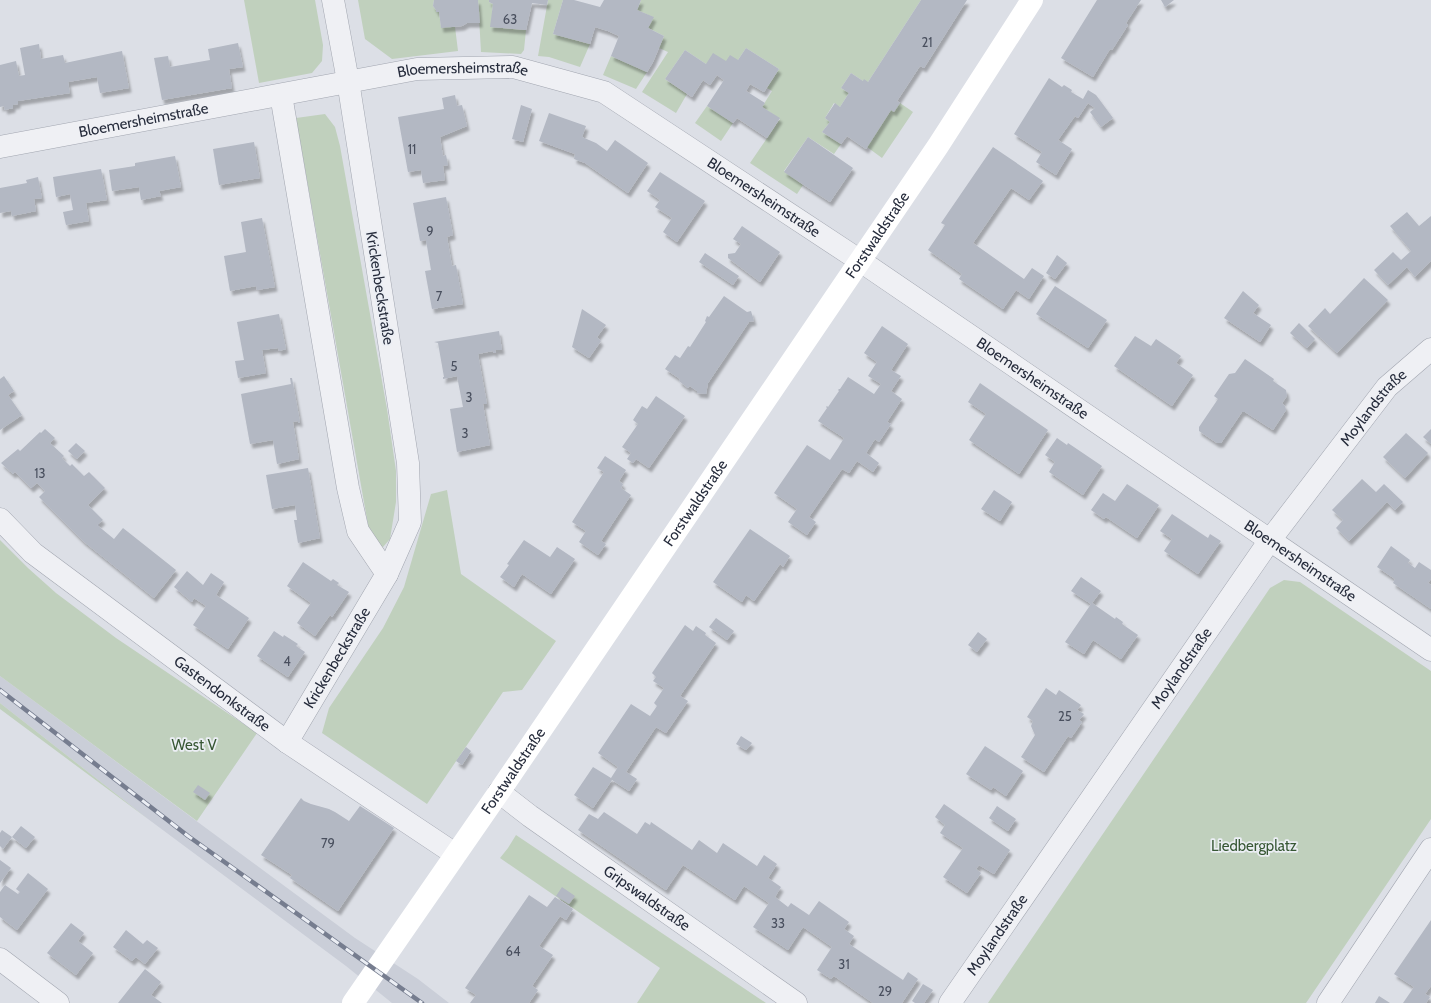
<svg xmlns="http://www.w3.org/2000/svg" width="1431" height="1003" font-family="Cabin,sans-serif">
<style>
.built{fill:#caced8}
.green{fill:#c0d0bd}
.building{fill:#b3b8c3;filter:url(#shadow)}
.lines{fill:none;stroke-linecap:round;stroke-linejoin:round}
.street-casing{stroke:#a2a6b0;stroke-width:23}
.street{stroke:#eff0f4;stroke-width:22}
.secondary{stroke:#fff;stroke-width:22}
.rail-casing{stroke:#767d8f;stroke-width:4.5}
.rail{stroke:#ebeef4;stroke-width:3;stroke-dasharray:9;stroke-linecap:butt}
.labels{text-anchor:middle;stroke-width:3.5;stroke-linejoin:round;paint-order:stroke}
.number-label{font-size:13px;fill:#494f5e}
.street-label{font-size:15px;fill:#262c3c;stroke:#ebeef4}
.park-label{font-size:15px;fill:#375734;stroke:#ebeef4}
</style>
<defs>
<filter id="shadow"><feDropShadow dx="2.5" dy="4.5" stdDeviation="1" flood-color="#0004"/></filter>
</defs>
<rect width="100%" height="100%" fill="#dcdfe6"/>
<path class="built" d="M0,676l355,262 63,41 31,24h-57l-46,-37 -198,-147 -148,-116z"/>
<path class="green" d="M244,0h71l8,45 -1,16 -10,12 -53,10z
M358,0h76l-1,6 3,4v2h3l2,15h14l3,24 -66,8 -27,-20z
M478,0h11v2l4,2 -2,23 35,3 -2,20 -3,4 -40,-2z
M548,0h15l-10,34 37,10 -10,23 -31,-10 -11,-1z
M641,0h280l-53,82 -5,-1 -12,-8 -10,15 8,5 -9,14 -6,-4 -9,15 5,4 -8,10 19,12 -7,10 -26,-17 -24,34 19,14 -6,9 -47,-31 30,-44 -18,-12 10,-16 -5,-3 12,-19 -33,-21 -8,12 -32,4 -21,-14 -20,29 22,15 -11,19 -34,-21 26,-40 -9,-4 5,-12 -16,-8 5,-11 -16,-7z
M611,56l36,16 -11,17 -33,-14z
M900,103l13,9 -31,46 -15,-11 24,-37z
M707,106l26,17 -12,18 -26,-18z
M325,114l10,13 5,19 47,263 9,62v31l-6,37 -7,8 -7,-2 -6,-9 -74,-418z
M447,490l14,84 95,67 -34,49 -19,2 -76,112 -105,-71 7,-25 54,-80 21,-41 27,-93z
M0,540l28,28 28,25 60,45 141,95 -60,88 -197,-145z
M1284,580l16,2 131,89v148l-125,184h-318l282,-415z
M0,703l148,116 -148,-110z
M516,835l250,168h-129l23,-35 -160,-110 8,-10z"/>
<path class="building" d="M434,0h44l2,23h-13l-5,3 -21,2 -2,-16h-3v-2l-3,-4z
M489,0h59l-1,5 -15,-2 -6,27 -36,-3 3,-23 -4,-2z
M563,0h11l26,7 4,-7h37l-4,10 17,7 -6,11 16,8 -11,26 -6,10 -36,-16 8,-20 -11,-5 -13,-4 -5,17 -37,-10z
M921,0h46l-43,68 -4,-2 -23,35 3,2 -6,9 -3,-2 -25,39 -19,-13 -6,8 -19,-12 8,-10 -5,-4 10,-15 5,4 9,-14 -8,-5 10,-15 12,8 1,-2 4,3z
M1097,0h44l-15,23 2,2 -16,25 -2,-1 -17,28 -32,-19z
M1161,0h13l-9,7z
M238,43l5,24 -14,2 3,19 -70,12 -8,-42 14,-2 2,11 40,-7 -2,-11z
M39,44l2,15 22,-4 2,8 57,-12 7,37 -29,5 -3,-16 -29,5 2,11 -52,8v3l-5,1v3l-8,2 -1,-4 -4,1v-42l16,-4 3,15 6,-1 -5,-27z
M746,48l33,21 -15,23 -14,-8 -4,7 19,12 -3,4 18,11 -13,20 -30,-20 -4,5 -26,-17 17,-26 -7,-5 -7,10 -7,-5 -11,17 -27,-18 20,-29 21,14 7,-11 13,8 4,-6 8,5z
M1049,78l13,9 2,-2 8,5 -1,2 12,7 5,-9 8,5 17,23 -12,9 -11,-15 5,-4 -7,-5 -10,15 -3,-2 -17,24 14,9 -16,26 -20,-13 6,-10 -28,-18z
M455,95l2,11 5,-1 5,21 -27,11 3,19 3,-1 2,10 -5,1 2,14 -22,3 -2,-13 -13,2 -10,-55 46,-8 -2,-11z
M521,105l11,4 -9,33 -11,-3z
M549,113l37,13 -4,11 14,6 11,8 8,-11 33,23 -20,30 -43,-30 -11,-4 1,-5 -36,-13z
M808,137l45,31 -23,34 -46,-30z
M254,142l6,36 -41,7 -6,-36z
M993,147l50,34 -14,19 -18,-12 -38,55 51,36 8,-11 12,8 -15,23 -13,-9 -13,19 -44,-30 3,-5 -34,-24 17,-25 -4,-2z
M175,156l6,31 -22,4 2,5 -20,4 -2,-13 -27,4 -3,-21 26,-4v-3z
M101,169l6,31 -21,3 3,18 -23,4 -3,-13 10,-2 -3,-16 -14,3 -3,-20z
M660,172l45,29 -28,41 -14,-10 9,-14 -17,-11 5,-7 -13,-9z
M38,177l4,21 -8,1 2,12 -24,5 -1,-5 -11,2v-25l27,-5 -1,-3z
M446,197l7,38 -6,2 5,29 4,-1 7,39 -31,5 -7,-38 6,-1 -5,-30 -6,1 -7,-38z
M1407,212l12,14 12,-10v45l-16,16 -8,-10 -19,18 -14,-15 19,-18 8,8 10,-9 -21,-25z
M262,218l13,69 -18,3 -1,-4 -26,5 -6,-35 22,-4 -5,-30z
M742,226l38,26 -20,30 -32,-24v-4l7,-1 6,-9 -8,-5z
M705,253l34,23 -6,9 -34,-23z
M1057,255l10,8 -12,16 -9,-6z
M1364,278l24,22 -51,53 -29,-27 17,-18 5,6z
M1055,286l52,34 -19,28 -52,-34z
M1243,291l16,14 -6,8 18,12 -11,17 -36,-24z
M724,296l23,16 4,-1 3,10 -5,1 -41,61 -2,11 -9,-1v-2l-7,-5 -2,2 -9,-7 1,-2 -15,-10 10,-14 5,3 8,-12 2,1 16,-25 -1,-1 2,-5 2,1z
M582,309l24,16 -9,12 4,4 -12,17 -17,-11z
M279,314l7,35 -7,2 -1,-3 -16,2 4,23 -28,5 -3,-17 9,-1 -7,-38z
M1299,323l16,16 -8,9 -17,-15z
M882,326l26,18 -17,26 10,6 -10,15 11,8 -15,23 4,2 -12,18 -4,-3 -9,14 13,10 -6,9 -16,-11 -8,12 -7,-4 -33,48 7,5 -9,13 -19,-13 9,-13 -23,-16 33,-48 23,15 8,-12 6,-10 -26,-17 9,-13 -1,-1 1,-1 1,1 11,-16 -1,-1 1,-1h1l8,-12 26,17 7,-10 -13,-8 9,-14 -13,-9z
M499,331l3,19h-7l1,3h-2l-1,-2 -15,3 9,50h-4l7,41 -33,7 -7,-43 13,-2 -6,-31 -14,3v-2h1l-6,-34 -4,-1z
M1135,336l16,10 5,-7 25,17 -5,7 17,12 -21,31 -58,-40z
M1245,359l29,20 -1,2 13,9 1,6 -5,7 3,3 1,4 -13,20 -28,-18h-3l-21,31h-4l-18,-12v-4l19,-28 -4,-3 15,-22 6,-1z
M4,376l10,15 -6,4 14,20 -22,15v-51z
M290,378h2l8,44 -2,1v-2l-5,1 6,37 -22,5 -4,-24 -23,4 -9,-50 50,-10z
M980,383l68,47 -29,44 -50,-34 17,-26 -18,-12z
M656,396l29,20 -36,52 -13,-9 -3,4 -6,-4 4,-6 -9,-6 16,-23 -5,-4 9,-14 5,3z
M45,429l10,9 -5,5 14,13 -2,2 8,8 2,-2 12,12 5,-4 16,16 -17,17 15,15 -6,5 17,14 9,-11 53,42 -22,28 -71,-57 -44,-44 6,-6 -8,-8 -6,5 -16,-16 -2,2 -12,-11 17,-14 2,2 20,-19 1,1z
M1431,429v15l-8,-7z
M1406,433l22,20 -23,25 -22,-21z
M1057,438l10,7 1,-2 34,23 -19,29 -34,-23 6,-10 -10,-7z
M76,443l9,8 -8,8 -9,-8z
M605,456l21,14 -7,11 4,3 -2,4 10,7 -30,46 5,3 -8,11 -19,-13 7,-11 -14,-9 32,-50 -7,-4z
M308,468l12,70 -22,5 -4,-23h3l-2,-15 -23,4 -6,-34z
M1362,479l14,13 8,-8 19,18 -8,8 -8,-8 -38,39 -13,-13 7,-8 -11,-10z
M1127,484l32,21 -22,33 -31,-21 -2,2 -13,-9 12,-17 12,8z
M994,490l18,12 -12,19 -19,-12z
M1172,514l36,24 2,-4 11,7 -23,33 -34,-23 8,-12 -12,-8z
M750,529l40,27 -7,11 -3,-3 -26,37 -8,-6 -4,7 -29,-20z
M524,540l26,17 7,-10 18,12 -24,35 -29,-20 -8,13 -14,-10 9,-12 -2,-1z
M1391,546l19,14 -2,3 7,5 4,-6 12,8v9l-3,4 3,2v24l-38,-26 2,-4 -18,-12z
M303,562l28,19 2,-2 6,4 -2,2 12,7 -17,25 -2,-2 -15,21 -18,-13 14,-20 -24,-17z
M187,571l16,14 8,-12 13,9 -8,13 33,23 -21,31 -35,-24 13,-19 -12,-8 -2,4 -18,-15z
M1081,577l20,14 -9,12 23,16 1,-2 7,5 -1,2 16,11 -17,24 -28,-19 -9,14 -19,-12 26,-38 -20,-13z
M716,618l18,13 -7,9 -18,-13z
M685,625l8,6 3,-5 10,7 -1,2 11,8 -36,53 8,5 -22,32 -10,-6 -30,45 11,7 -8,12 -17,-11 -19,28 -19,-13 19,-28 18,11 7,-11 -20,-14 33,-49 19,12 7,-10 -3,-3 10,-15 -11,-7 3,-4 -4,-4z
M274,631l9,6 1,-2 14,9 -2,2 9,6 -17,25 -31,-21z
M978,632l9,7 -10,13 -9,-7z
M1046,688l10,7 3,-5 22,15 -4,5 7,4 -5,6 3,2 -11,16 -3,-2 -24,36 -23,-15 14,-22 -4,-9 2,-5 -6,-4z
M741,736l11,7 -6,7 -10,-6z
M985,746l38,25 -17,25 -13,-9 -2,3 -25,-16z
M466,747l5,4 -9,14 -6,-4z
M198,785l12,8 -5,7 -12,-8z
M301,798l3,3 7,3 18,5 6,3 14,9 11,-15 34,22 -56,83 -48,-33 2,-3 -31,-20z
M944,804l66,46 -16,24 -15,-9 -3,4 5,4 -14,20 -24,-16 20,-29 -23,-15 5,-8 -10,-8z
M997,806l19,13 -8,12 -19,-13z
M604,812l33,22 8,-12 5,3 1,-3 41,28 7,-10 18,13 6,-10 34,23 7,-11 13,9 -9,14 13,9 -6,10 13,10 3,-4 18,12 10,-14 30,21 -5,7 10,7 -5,8 54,36 5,-8 10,7 -16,24h-29l-39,-27 -3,3 -14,-9 15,-23 -29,-20 -15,23 -35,-23 16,-24 -25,-17 -9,14 -52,-35 -17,25 -88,-60 11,-16 9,5z
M21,826l14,11 -9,11 -14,-11 -9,12 -3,-3v-13l2,-3 10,7z
M0,860l11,8 -11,15z
M28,873l20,16 -31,41 -17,-13v-25l5,-7 13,9 2,-2 -4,-3z
M562,887l13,9 -6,8 -13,-8z
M529,895l18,12 8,-10 18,12 -7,11 -6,-4 -21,30 14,9 -21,31 6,4 -9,13h-59l6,-8 -11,-7z
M1431,920v66l-6,8 5,3 -4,6h-23l11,-16 -20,-13z
M71,923l13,10 -6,8 15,12 -17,22 -29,-22z
M126,930l17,14 4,-4 11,8 -13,16 -9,-7 -4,4 -19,-14z
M145,969l16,13 -10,13 11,8h-44z
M923,984l10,6 -9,13h-9l-3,-2z
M1379,996l11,7h-15z"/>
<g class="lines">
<defs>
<g id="street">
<path d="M281,95l67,393 10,43 29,43"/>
<path id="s1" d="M0,147l417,-78 96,-2 91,25 255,168 572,390"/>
<path id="s2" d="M0,519l33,34 254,189 168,112"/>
<path id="s3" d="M287,742l100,-168 23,-52 -2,-59 -60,-382 -15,-81"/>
<path id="s4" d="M499,792l31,24 266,187"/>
<path d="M0,959l58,44"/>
<path id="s5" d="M950,1003l320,-463 117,-153 44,-38"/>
<path d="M1328,1003l103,-154"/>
</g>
</defs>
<use href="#street" class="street-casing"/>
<use href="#street" class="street"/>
<path class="secondary" id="s6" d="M353,1003l146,-211 439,-646 94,-146"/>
<defs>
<path id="rail" d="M0,690l188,146 234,167"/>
</defs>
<use href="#rail" class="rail-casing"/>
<use href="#rail" class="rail"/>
</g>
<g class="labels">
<g class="number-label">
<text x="510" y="24">63</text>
<text x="927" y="47">21</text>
<text x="412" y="154">11</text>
<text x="430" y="236">9</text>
<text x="439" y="301">7</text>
<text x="454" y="371">5</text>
<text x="469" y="402">3</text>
<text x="465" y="438">3</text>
<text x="40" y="478">13</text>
<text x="287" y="666">4</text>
<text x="1065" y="721">25</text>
<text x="328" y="848">79</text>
<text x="778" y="928">33</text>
<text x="513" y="956">64</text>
<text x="844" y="969">31</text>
<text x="885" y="996">29</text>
</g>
<g class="street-label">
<text dy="5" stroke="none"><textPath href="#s1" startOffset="470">Bloemersheimstraße</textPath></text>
<text dy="5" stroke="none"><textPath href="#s1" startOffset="146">Bloemersheimstraße</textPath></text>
<text dy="5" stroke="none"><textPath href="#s1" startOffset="806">Bloemersheimstraße</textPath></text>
<text dy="5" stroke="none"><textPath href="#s6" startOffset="930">Forstwaldstraße</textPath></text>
<text transform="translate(380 288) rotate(81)" y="5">Krickenbeckstraße</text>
<text dy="5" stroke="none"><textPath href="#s1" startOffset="1130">Bloemersheimstraße</textPath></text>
<text dy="5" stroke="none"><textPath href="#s5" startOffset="731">Moylandstraße</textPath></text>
<text dy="5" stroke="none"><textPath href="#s6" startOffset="606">Forstwaldstraße</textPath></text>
<text dy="5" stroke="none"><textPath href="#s1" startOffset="1454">Bloemersheimstraße</textPath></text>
<text dy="5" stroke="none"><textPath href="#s3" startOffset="98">Krickenbeckstraße</textPath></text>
<text dy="5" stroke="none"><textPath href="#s5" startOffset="407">Moylandstraße</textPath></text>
<text dy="5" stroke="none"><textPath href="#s2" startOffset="283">Gastendonkstraße</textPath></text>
<text dy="5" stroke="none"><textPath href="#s6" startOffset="282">Forstwaldstraße</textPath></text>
<text dy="5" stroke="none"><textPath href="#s4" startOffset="182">Gripswaldstraße</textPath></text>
<text dy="5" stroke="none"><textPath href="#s5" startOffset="83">Moylandstraße</textPath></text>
</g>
<g class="park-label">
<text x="194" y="750">West V</text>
<text x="1254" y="851">Liedbergplatz</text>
</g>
</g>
</svg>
